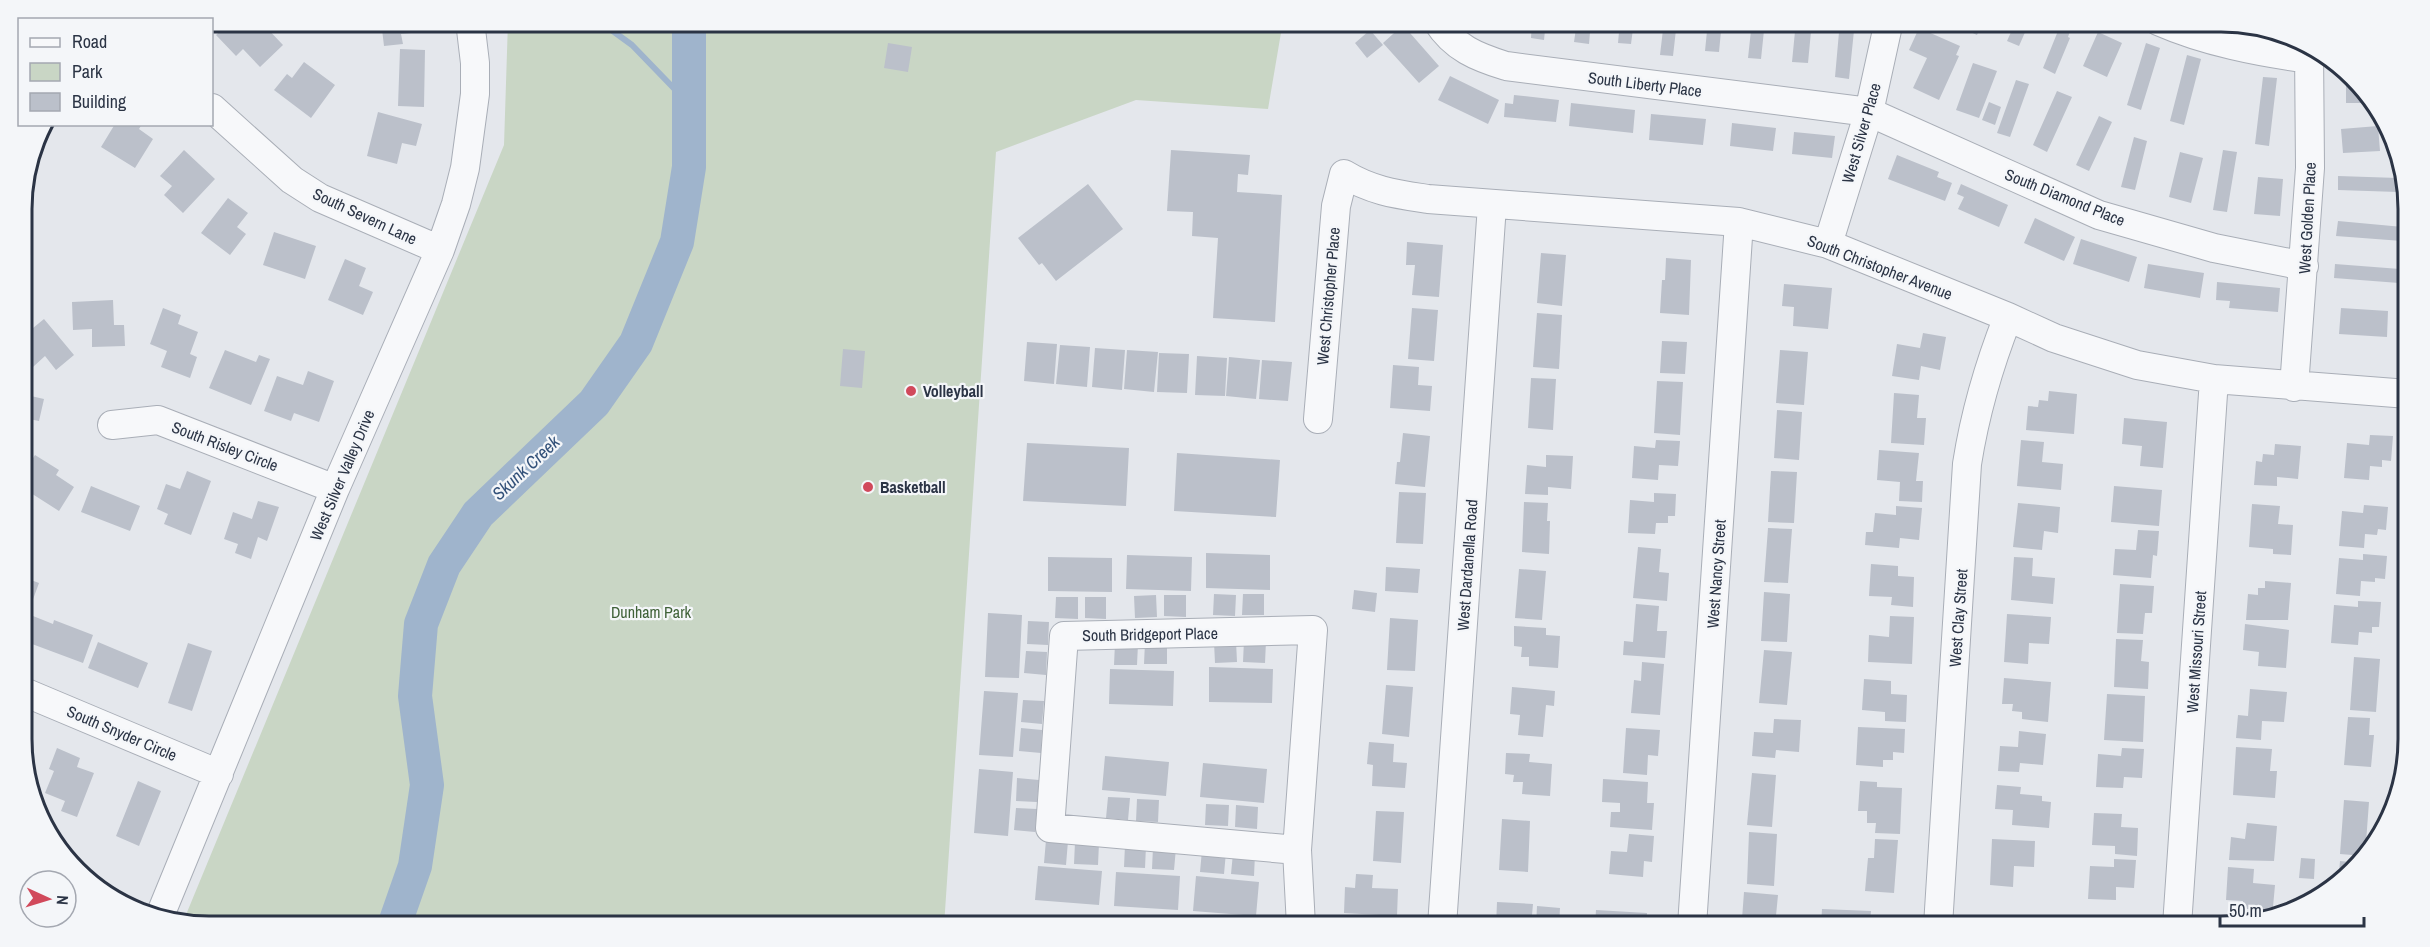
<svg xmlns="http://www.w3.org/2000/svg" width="2430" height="947" font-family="'Archivo Narrow',sans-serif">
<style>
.park{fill:#c9d6c5}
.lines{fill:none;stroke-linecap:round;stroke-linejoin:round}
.stream{stroke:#9fb4cc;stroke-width:6}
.river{stroke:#9fb4cc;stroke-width:34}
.building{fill:#bbc0ca}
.minor-casing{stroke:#a9aeb7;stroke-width:30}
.minor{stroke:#f7f8fa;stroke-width:28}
.poi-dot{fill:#d1495b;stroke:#f4f6f9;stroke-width:2}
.labels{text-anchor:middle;stroke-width:4.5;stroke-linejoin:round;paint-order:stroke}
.street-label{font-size:16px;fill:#2b3445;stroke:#f4f6f9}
.poi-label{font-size:16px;font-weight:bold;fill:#2b3445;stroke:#f4f6f9;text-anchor:start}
.park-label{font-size:16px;fill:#3f6138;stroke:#f4f6f9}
.water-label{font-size:18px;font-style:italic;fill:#34527a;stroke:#f4f6f9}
.rim{fill:none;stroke:#2b3445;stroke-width:3}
</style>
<rect width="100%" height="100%" fill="#e4e7ec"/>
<path class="park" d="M508,21h775l-15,88 -132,-9 -140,52 -52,774h-736l-25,-4 321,-777z"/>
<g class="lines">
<path class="stream" d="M599,21l33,24 58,60"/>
<path class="river" d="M394,926l21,-60 12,-81 -12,-89 6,-72 23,-59 34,-51 116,-111 42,-60 41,-101 12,-75v-136l-3,-10"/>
</g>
<path class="building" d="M231,21h37l-4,4 19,20 -23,22 -17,-18 -7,7 -20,-21z
M381,21h28l2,12 -10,1 2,10 -19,2z
M1495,21h14l-1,8 -14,-2z
M1532,21h14l-2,19 -13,-2z
M1577,21h14l-2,23 -15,-2z
M1620,21h14l-3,23 -13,-1z
M1664,21h13l-4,35 -13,-1z
M1708,21h14l-3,31 -14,-1z
M1752,21h13l-4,38 -13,-1z
M1796,21h16l-4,42 -16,-1z
M1840,21h15l-6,58 -14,-2z
M1967,21h16l-6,14 -13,-6z
M2016,21h14l-11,25 -12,-5z
M1403,25l36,41 -20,17 -36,-40z
M2060,26l10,5 -2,6 2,1 -15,36 -12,-6z
M1919,28l41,18 -4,9 3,1 -20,44 -26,-12 14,-30 -18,-8z
M1370,30l13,15 -16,13 -12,-15z
M2098,32l24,11 -15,34 -24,-11z
M888,43l24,4 -4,25 -24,-4z
M2146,43l14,5 -19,62 -14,-5z
M400,49l25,1 -1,57 -26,-1z
M2187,55l14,4 -17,66 -14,-4z
M304,62l31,23 -24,33 -37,-28 13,-16 5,4z
M1973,63l24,8 -18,47 -23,-8z
M1450,76l49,24 -11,24 -50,-24z
M2263,77l14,1 -8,68 -14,-2z
M2016,80l13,4 -19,53 -13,-4z
M2346,86l18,1 10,16h-28z
M2057,91l15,6 -25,55 -14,-7z
M1514,95l45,5 -3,22 -52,-5 1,-14 8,1z
M1989,102l12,5 -6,18 -13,-5z
M1571,103l64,7 -2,23 -64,-7z
M378,112l44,12 -6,22 -14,-3 -5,21 -30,-8z
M1651,114l55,5 -3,26 -54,-5z
M2099,116l13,6 -23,49 -13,-6z
M1732,123l44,5 -3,23 -43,-5z
M115,124h27l-3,5 14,10 -18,29 -34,-21z
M2378,126l2,25 -37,2 -2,-24z
M1794,132l41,4 -3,22 -40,-4z
M2134,137l13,4 -12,49 -14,-3z
M184,150l31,29 -32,34 -19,-18 8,-9 -12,-10z
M1171,150l79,5 -2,20 -10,-1 -1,18 45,3 -7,127 -62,-4 5,-80 -26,-2 1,-24 -26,-1z
M2223,150l14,2 -10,60 -14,-2z
M2180,152l23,6 -12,45 -22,-6z
M1897,155l42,17 -2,5 15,6 -7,18 -57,-22z
M2338,176l60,2v14l-60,-2z
M2258,177l25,2 -3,37 -26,-2z
M1088,184l35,45 -67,52 -14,-18 -3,2 -21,-27z
M1961,184l47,21 -9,22 -41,-18 6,-12 -7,-3z
M228,198l20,15 -11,14 9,7 -16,21 -29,-22z
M2035,218l40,19 -11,24 -40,-18z
M2338,221l65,6 -1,14 -66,-5z
M274,232l42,14 -11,33 -42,-14z
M2081,239l56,18 -8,25 -56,-18z
M1407,242l36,3 -4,52 -27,-2 3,-30h-9z
M1541,253l25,2 -4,51 -25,-3z
M1666,258l25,2 -2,55 -29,-2 2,-33h3z
M345,259l21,9 -7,18 14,6 -10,23 -35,-15z
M2148,264l56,9 -4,25 -56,-10z
M2335,264l65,5 -1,14 -65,-5z
M2217,282l63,6 -2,24 -49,-4 1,-7 -14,-1z
M1784,284l48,4 -4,41 -35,-3 1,-19 -12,-1z
M113,300l1,25h10l1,21 -33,1v-18l-19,1 -1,-28z
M163,308l18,7 -3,9 20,8 -8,22 7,3 -7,21 -29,-11 6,-16 -17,-7z
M1412,308l26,2 -4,51 -26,-2z
M2341,308l47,3 -1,26 -48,-3z
M1537,313l25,2 -3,54 -26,-2z
M44,319l30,36 -18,15 -11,-14 -12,11 -11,-12v-18z
M1923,333l23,4 -6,33 -19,-4 -2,14 -27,-4 5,-32 23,4z
M1662,341l25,1 -2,32 -25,-1z
M1027,342l30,2 -3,40 -30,-3z
M1060,345l30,2 -3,40 -31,-3z
M1095,348l30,2 -3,40 -30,-3z
M843,349l22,2 -3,37 -22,-2z
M225,350l31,12 3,-7 11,4 -19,46 -42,-17z
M1127,350l31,2 -4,40 -30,-3z
M1780,350l28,2 -4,53 -28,-2z
M1159,353l30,1 -2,39 -30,-1z
M1197,356l30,2 -2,38 -30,-1z
M1229,357l31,3 -4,39 -30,-3z
M1262,360l30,2 -4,39 -29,-2z
M1393,365l26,2 -1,18 14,1 -2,25 -40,-3z
M308,371l26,10 -15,41 -25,-9 -3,8 -27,-10 13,-35 26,9z
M1531,378l25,1 -3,51 -25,-2z
M1657,381l26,1 -3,53 -26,-2z
M2049,391l28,3 -3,40 -48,-4 2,-24 10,1 1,-7 9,1z
M1894,393l25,2 -2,23h9l-2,27 -33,-2z
M22,394l22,5 -5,22 -10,-2 -3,14h-3z
M1777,410l25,2 -3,48 -25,-2z
M2124,418l43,4 -4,46 -23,-2 2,-20 -20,-2z
M1403,433l27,3 -5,51 -30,-3 2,-22h3z
M2370,435l23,1 -2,25 -9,-1v7l-12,-1 -1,14 -25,-2 3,-35 22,2z
M1656,440l24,1 -2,25 -19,-1 -1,15 -26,-2 2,-32 21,2z
M2021,440l23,2 -2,20 21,2 -2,26 -44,-4z
M1027,443l102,5 -3,58 -103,-5z
M2275,444l26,2 -3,33 -21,-2v9l-23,-1 2,-24 6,1 1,-8 11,1z
M1879,450l40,3 -3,28h7l-1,21 -23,-1 1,-19 -23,-2z
M1177,453l103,7 -4,57 -102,-6z
M35,455l24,15 -3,5 18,12 -15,24 -36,-23v-14z
M1546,455l27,1 -2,33 -23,-2v8l-23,-1 2,-29 19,2z
M187,471l24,10 -20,54 -27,-11 4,-10 -11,-5 9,-25 14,5z
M1771,471l26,1 -3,51 -26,-1z
M91,486l49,20 -10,25 -49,-19z
M2114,486l48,4 -3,36 -48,-4z
M1399,492l27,1 -3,51 -27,-1z
M1654,493l22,1 -1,22h-7v7h-12l-1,11 -27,-1 2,-33 24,2z
M258,501l21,6 -12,34 -9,-4 -7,22 -16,-6 3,-9 -14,-5 9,-27 19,7z
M1524,502l24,1 -1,18h3l-1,33 -27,-2z
M2018,503l42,4 -2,26 -14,-2 -2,19 -29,-3z
M2252,504l28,2 -2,18 15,1 -2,30 -18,-1v-5l-24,-2z
M2364,505l24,2 -2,23 -8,-1 -1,6 -12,-1 -1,14 -25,-2 3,-35 21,2z
M1896,506l26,2 -3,32 -19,-2 -1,10 -34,-3 1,-13h7l2,-19 21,2z
M1768,528l24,1 -4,54 -24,-1z
M2138,530l21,1 -2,25 -4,-1 -2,23 -38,-3 2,-26 21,1z
M1638,547l23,2 -2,23 10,1 -2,28 -34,-3z
M1206,553l64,2v35l-64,-2z
M2363,554l24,2 -2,23 -10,-1v4l-14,-1 -1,15 -24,-2 3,-36 24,2z
M1127,555l65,2 -1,34 -65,-2z
M1048,557l64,1v34l-64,-1z
M2014,557l19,1 -1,18 23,2 -2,26 -42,-4z
M1871,564l27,2v10l16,1 -1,30 -22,-2 1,-8 -23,-1z
M1386,567l34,2 -2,24 -33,-2z
M1519,569l27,2 -4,49 -27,-2z
M23,577l16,6 -15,41z
M2265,581l26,2 -3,37h-42l2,-26 10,1v-7h7z
M2120,584l34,2 -2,27h-7l-2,21 -26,-1z
M1354,590l23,3 -2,19 -23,-3z
M1764,592l26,2 -3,48 -26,-1z
M1214,594l22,1 -1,21 -22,-1z
M1243,594h21v21h-22z
M1156,595l1,22 -22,1 -1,-22z
M1164,595h22v22l-22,-1z
M1056,597h22v22l-23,-1z
M1085,597h21v22l-21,-1z
M2358,601l23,1 -2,25h-7v6l-13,-1 -1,13 -27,-2 3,-38 24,2z
M1636,604l23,2 -2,25h10l-2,27 -42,-3 1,-14 9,1z
M988,613l34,2 -3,63 -34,-1z
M2007,614l44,3 -2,27 -20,-1 -1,21 -24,-2z
M33,616l20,8 1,-4 39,15 -10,28 -59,-22z
M1890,616l24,1 -2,47 -44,-2 1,-27 20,2z
M1390,618l28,2 -3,51 -28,-1z
M1028,621l21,1 -1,23 -21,-1z
M2245,624l44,6 -3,38 -28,-2 1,-14 -16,-2z
M1514,626l32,2v7l14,1 -2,32 -29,-2v-9h-8l1,-10 -8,-1z
M2116,639l27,1 -2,21 8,1 -1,27 -34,-2z
M1244,640l22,1 -1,22 -22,-1z
M1236,641l1,21 -22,1 -1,-21z
M98,642l50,21 -10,25 -50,-20z
M1145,642l22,1v21h-23z
M188,643l24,8 -20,60 -24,-8z
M1115,643l23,1 -1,21h-23z
M1764,650l28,2 -5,53 -28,-2z
M1026,651l21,1 -1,23 -22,-2z
M2354,657l26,2 -4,53 -26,-2z
M1642,662l22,2 -4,51 -29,-2 3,-33 7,1z
M1209,667l64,2 -1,34 -63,-1z
M1110,669l64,2 -1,35 -64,-2z
M2004,678l47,4 -3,40 -26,-3v-7l-10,-1 1,-7h-11z
M1864,679l27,2v13l16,1 -1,27 -21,-1v-9l-23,-2z
M1386,685l27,2 -4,50 -27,-3z
M1512,687l43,4 -1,15 -8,-1 -3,32 -25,-2 2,-20 -10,-1z
M2250,689l37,3 -3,30 -22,-1 -1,19 -25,-2 2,-23 10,1z
M984,691l34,2 -5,64 -34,-2z
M2107,694l38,2 -2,46 -39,-2z
M1023,700l21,1 -2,23 -21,-2z
M2348,717l22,1 -1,17h5l-3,32 -27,-2z
M1774,719l27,1 -2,32 -23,-2 -1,8 -23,-2 2,-24 19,1z
M1858,727l47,2 -1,24 -11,-1v8h-10v7l-27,-2z
M1021,728l21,2 -1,23 -22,-2z
M1626,728l34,2 -2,26 -10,-1 -1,20 -24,-2z
M2019,731l27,3 -3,31 -23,-2 -1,9 -21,-1 2,-25 18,1z
M24,735l9,4 -8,22h-1z
M1369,742l25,2 -1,18 14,1 -2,25 -33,-2 1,-21 -6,-1z
M2236,747l36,2 -2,22h7l-2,27 -42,-3z
M57,748l23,10 -3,9 17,6 -17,44 -16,-6 4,-10 -20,-8 9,-22 -5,-2z
M2122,748l22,1 -2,29 -18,-1 -1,11 -27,-1 2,-33 23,2z
M1506,753l24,1 -1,8 23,2 -2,32 -28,-2 1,-12h-10l1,-7 -9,-1z
M1105,756l64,6 -3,34 -64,-6z
M1203,763l64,6 -3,34 -64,-6z
M979,769l34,3 -5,64 -34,-3z
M1752,773l24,2 -4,52 -25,-2z
M1017,778l22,2 -2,22 -21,-1z
M1603,779l45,3 -1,21h7l-2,27 -42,-3 1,-15h9v-9l-18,-1z
M138,781l23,10 -22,55 -23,-10z
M1860,781l17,1v5l25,1 -2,46 -25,-1 1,-10h-9v-12h-9z
M1997,785l24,2 -1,7 22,2v5l9,1 -2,26 -37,-3 1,-15 -18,-1z
M1108,797l22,1 -2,22 -22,-2z
M1137,799l22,1 -1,22 -22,-1z
M2344,800l25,2 -4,54 -25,-2z
M1206,804l23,1 -1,21 -23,-1z
M1236,805l22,2 -1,22 -22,-2z
M1016,808l21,1 -2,23 -21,-2z
M1376,811l28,1 -3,51 -28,-2z
M2094,813l28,1 -1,13 17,1 -1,28 -22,-2v-8l-23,-1z
M1502,819l28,2 -2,51 -29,-2z
M2247,823l30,3 -3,35 -45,-1 2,-23 14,2z
M1749,832l28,2 -3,52 -27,-2z
M1629,834l25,2 -2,26 -8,-1 -1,16 -34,-3 2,-23 16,1z
M1875,839l23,1 -4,53 -29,-2 3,-33h6z
M1992,839l43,2 -1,26 -20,-1 -1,21 -23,-2z
M1046,840l22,1 -2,24 -22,-2z
M1075,842l24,1 -1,22 -24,-1z
M1125,845l21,1 -1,22 -21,-1z
M1153,847l23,1 -2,22 -22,-1z
M1202,850l24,2 -2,22 -24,-2z
M1233,853l22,1 -1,22 -23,-2z
M2301,858l14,1 -1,20 -15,-1z
M2114,859l22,1 -2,28 -18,-1v13l-28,-1 2,-33 24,1z
M2340,861l20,2 -22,22z
M1038,866l64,5 -3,34 -64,-5z
M2228,867l26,2 -1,14 22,2 -3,33 -24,4 1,-13h-6v-8l-17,-1z
M1116,872l64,4 -2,34 -64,-4z
M1356,874l17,1 -1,13 26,1 -1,27 -53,-3 1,-26 10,1z
M1196,876l63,6 -3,34 -63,-5z
M1744,892l34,3 -3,31h-24v-6l-9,-1z
M1497,902l36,2 -2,22h-35z
M1537,906l23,2 -1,18h-23z
M1822,909l49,2 -1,11 18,1v3h-67z
M1596,910l51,3 -1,13h-51z"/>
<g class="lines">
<defs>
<path id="minor" d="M1437,21c17,27 40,36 69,45l363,46 230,103 115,33 90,18
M2158,21c48,21 100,31 151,38
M212,108l80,72 28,18 120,52
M1828,244l41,-132 20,-91
M2294,387l16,-219 -1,-119
M1318,419l18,-213 8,-32c28,17 52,20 84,25l311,23 89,22 180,73 46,21 83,27 77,14 194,15
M112,425l46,-5 177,69
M1313,630l-16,220 -247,-22 14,-192z
M24,692l195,82
M1297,850l4,76
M159,918l176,-429 105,-239 16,-46 9,-36 10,-74v-31l-5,-42
M1442,926l50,-721
M1692,926l47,-704
M1938,926l29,-462c8,-51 22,-99 41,-147
M2177,926l37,-547"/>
</defs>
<use href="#minor" class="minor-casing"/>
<use href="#minor" class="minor"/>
</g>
<g class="poi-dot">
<circle cx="911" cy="391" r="6"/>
<circle cx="868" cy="487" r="6"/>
</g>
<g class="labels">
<g class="street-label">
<text transform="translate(1645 84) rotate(7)" y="6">South Liberty Place</text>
<text transform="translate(1861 133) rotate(-74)" y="6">West Silver Place</text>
<text transform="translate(2065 197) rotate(22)" y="6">South Diamond Place</text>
<text transform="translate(365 216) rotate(25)" y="6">South Severn Lane</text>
<text transform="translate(2307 218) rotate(-87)" y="6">West Golden Place</text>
<text transform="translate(1880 267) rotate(21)" y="6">South Christopher Avenue</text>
<text transform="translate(1328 296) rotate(-85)" y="6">West Christopher Place</text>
<text transform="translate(225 446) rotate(21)" y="6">South Risley Circle</text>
<text transform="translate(342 475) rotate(-67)" y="6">West Silver Valley Drive</text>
<text transform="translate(1467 565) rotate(-86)" y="6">West Dardanella Road</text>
<text transform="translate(1716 574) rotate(-86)" y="6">West Nancy Street</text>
<text transform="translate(1958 618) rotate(-86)" y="6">West Clay Street</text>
<text transform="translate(1150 634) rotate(-1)" y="6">South Bridgeport Place</text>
<text transform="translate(2196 652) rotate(-86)" y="6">West Missouri Street</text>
<text transform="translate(122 733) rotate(23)" y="6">South Snyder Circle</text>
</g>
<g class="poi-label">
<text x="923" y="397">Volleyball</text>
<text x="880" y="493">Basketball</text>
</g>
<g class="park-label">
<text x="651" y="618">Dunham Park</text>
</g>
<g class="water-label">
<text transform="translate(526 468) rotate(-43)" y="6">Skunk Creek</text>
</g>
</g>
<path d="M0 0H2430V947H0ZM209 32H2221A177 177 0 0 1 2398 209V739A177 177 0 0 1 2221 916H209A177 177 0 0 1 32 739V209A177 177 0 0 1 209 32Z" fill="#f4f6f9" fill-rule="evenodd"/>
<path class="rim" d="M209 32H2221A177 177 0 0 1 2398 209V739A177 177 0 0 1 2221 916H209A177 177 0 0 1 32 739V209A177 177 0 0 1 209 32Z"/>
<rect x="18" y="18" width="195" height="108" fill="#f4f6f9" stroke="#a4a8b1" stroke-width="1.5"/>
<rect x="30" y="38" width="30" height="9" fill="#f7f8fa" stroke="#a4a8b1" stroke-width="1.5"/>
<text x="72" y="48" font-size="18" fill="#2b3445">Road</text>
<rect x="30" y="63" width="30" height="18" fill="#c9d6c5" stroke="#a4a8b1" stroke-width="1.5"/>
<text x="72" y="78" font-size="18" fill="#2b3445">Park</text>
<rect x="30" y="93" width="30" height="18" fill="#bbc0ca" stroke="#a4a8b1" stroke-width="1.5"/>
<text x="72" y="108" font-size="18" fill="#2b3445">Building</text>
<g transform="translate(48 899) rotate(94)"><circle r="28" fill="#f4f6f9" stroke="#a4a8b1" stroke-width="1.5"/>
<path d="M0-4.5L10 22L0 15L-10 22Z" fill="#d1495b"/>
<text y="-9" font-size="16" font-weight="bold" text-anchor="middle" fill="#2b3445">N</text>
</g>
<path d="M2220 917v9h144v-9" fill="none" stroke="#2b3445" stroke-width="3"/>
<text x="2229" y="917" font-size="18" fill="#2b3445" stroke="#f4f6f9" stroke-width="4.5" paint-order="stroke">50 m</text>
</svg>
